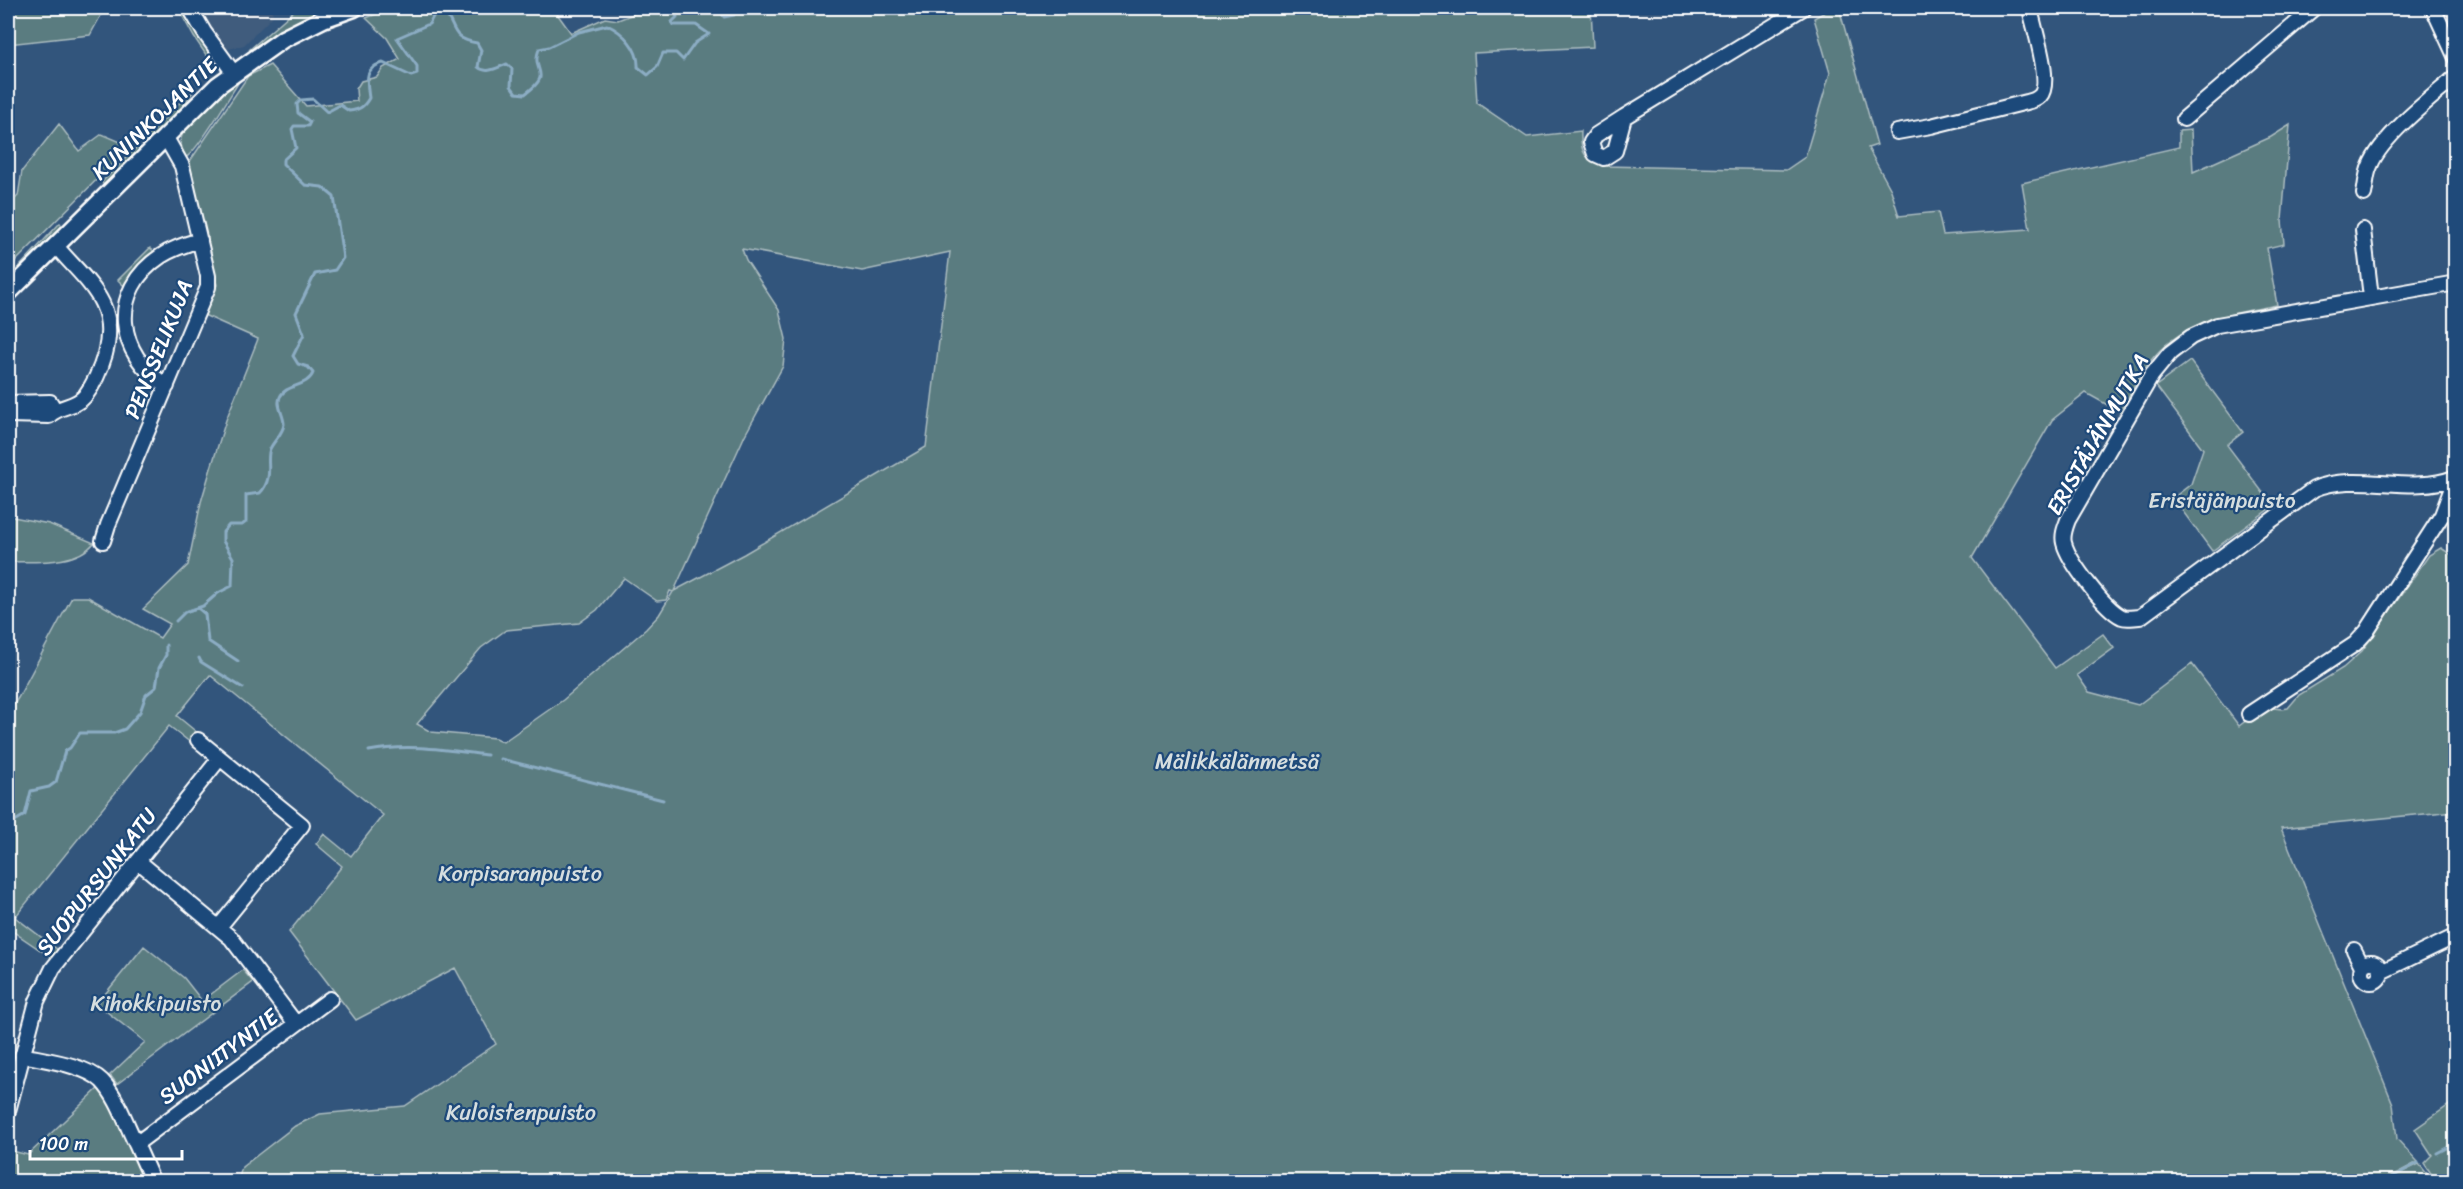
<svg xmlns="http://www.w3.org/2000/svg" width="2463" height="1189" font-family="Sriracha,sans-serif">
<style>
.built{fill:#405c7d}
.green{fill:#5a7b80;stroke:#acbdc0;stroke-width:1.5;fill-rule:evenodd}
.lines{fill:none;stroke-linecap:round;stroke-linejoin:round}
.stream{stroke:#8cadc4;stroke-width:3}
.minor-casing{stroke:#fff;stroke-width:18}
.major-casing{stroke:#fff;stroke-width:21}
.minor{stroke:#1f4a7a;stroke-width:14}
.major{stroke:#1f4a7a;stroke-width:16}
.labels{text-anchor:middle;stroke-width:4.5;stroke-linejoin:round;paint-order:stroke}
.street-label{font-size:22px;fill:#fff;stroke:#1f4a7a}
.park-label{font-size:22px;fill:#d6dedf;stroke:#1f4a7a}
</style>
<rect width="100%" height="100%" fill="#32557c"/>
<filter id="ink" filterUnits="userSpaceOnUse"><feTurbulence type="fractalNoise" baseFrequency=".0167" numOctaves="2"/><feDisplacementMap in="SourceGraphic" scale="12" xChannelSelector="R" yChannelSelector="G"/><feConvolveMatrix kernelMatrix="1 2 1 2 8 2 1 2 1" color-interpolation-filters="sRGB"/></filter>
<g filter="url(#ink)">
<path class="built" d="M197,8h73l4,7 -30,30 -19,5 -8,-9z"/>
<path class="green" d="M8,8h97l-15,27 -82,9z
M178,8h6l31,51 -4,3 -17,-25z
M297,8h37l-35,15 -50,27z
M392,8h161l18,25 34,-15 13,2 31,-12h942l2,39 -119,6 3,50 50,34 54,-6c-1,22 3,28 24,35l181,4 19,-13 25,-84 -16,-55 18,-10h7l38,137 -9,3 23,42 8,26 39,-4 5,23 87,-6 -8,-46 157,-36v-16l12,-1 2,42 78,-35 19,-12 -8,95 2,24 -17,4 10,57c-48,9 -97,16 -128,58 -11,15 -20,33 -29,49l-34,-19 -34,27 -80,138 83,110 48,-34 11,14 -37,27 12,17 49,13 54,-41 47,62 25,-19 18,2 6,-1 11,-13 44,-27 19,-17 67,-96 12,-7 14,9v254l-174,17 112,276 4,35 21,23 -36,19h-2144l4,-14 53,-41 25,-12 85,-8 91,-62 -41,-76 -99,52 -67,-88 53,-66 -26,-22 8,-10 27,22 32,-41 -173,-140 -33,41 22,18 -8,9 -22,-17 -154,191 43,33 -6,8 -44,-30v-215l10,-15 54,-101h16l72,41 10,-14 -27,-15 45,-44 13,-63 10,-34 15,-48 32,-81 -54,-24 13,-30 -29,-121 60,-88 22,-11 36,41 51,-5 -1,-12 5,-8 16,-4 6,-9 17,-9 -13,-21 -21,-20zM742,249l120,22 88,-19 -24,195 -182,107 -70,37 71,-156 38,-69 3,-27 -7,-29 -33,-50zM624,578l33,23 9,-1 4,-9 3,1 -14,23 -13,14 -83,71 -60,42 -8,-4 -64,-6 -14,-8 64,-76 25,-18 73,-7 18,-13z
M240,77v3c-9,14 -43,73 -55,78l-5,-17 4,-11z
M189,93h3l-11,16 -31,33h-6l1,-3z
M59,124l20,27 23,-17 28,12 -122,123v-63l10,-10 4,-25z
M138,146l4,3 -38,37 -2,-4z
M60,223l2,3 -54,59v-6z
M150,248l6,5 -29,31 -4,1 -5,-5z
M2190,361l53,71 -16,13 46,61 -61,45 -39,-53 18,-14 12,-35 -47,-63z
M8,516l41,8 45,19c-19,23 -60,18 -86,19z
M144,946l40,32 18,23 41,-31 10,12 -136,102 -7,-9 35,-33 -48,-38z
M100,1087l25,47 21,47h-138v-31l20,5z
M2455,1101v80h-19l-12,-18 8,-8 -17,-26z
M2419,1164l14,17h-49z"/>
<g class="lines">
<path class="stream" d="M718,8l6,9 10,-2 3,-5 -3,-2
M198,608l7,6 3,27 30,20
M176,621l9,-9 18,-6 15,-13 14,-7 1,-28 -10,-17v-9l6,-7h13l4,-3v-27l14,-2c15,-16 5,-33 10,-44 4,-9 13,-15 14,-25 0,-9 -8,-18 -4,-27 6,-13 28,-10 33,-24l-5,-6 -10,-3 -5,-8 11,-22 -8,-21 19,-39 20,-4 8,-12 -9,-61 -12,-10 -17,-2 -22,-21v-4l13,-12 -4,-19 2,-3h14l2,-4 -12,-9 -1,-9 4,-4 12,-1 14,13 13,-7 9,6c10,-1 15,-4 20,-13 -2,-16 -6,-30 14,-35l28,13 6,-2v-8l-20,-28 32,-14 7,-13 5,-2c17,15 7,30 36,34l4,7 -3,17c9,8 20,0 29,-3l5,5 -1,17 5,7 9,1c30,-22 5,-21 14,-45l10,-2 30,-15 28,-7c16,7 32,24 31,42l10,8 9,-8 6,-14h13l7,7 12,-17 14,-9 -13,-9h-22l-2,-3 5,-5 -2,-4h-10l-2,-5
M199,658l2,4 42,26
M369,751c40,-8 78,-1 118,4
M501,759l162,41
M8,825l17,-10 6,-24 18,-4 7,-5 9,-31 5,-3 10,-15h34l11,-4 15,-17 6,-17 10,-8 3,-19 7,-13v-10
M2437,1153l19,-10
M2383,1182l35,-19"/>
<defs>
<path id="minor" d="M190,8l14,24 29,40
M2433,8l23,50
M1624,117l-9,34 -11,7 -9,-4 -4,-12 5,-7 28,-18 179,-109
M2184,119l130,-111
M1897,132l34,-6 96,-24c5,-1 10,-3 13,-6 13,-13 -7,-70 -10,-88
M2364,194c2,-9 2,-20 6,-28 11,-29 62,-69 86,-89
M2363,230l8,67
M167,386c-51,-31 -59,-95 -6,-130 12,-8 25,-12 39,-16
M8,403l42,-1 5,8
M8,415l41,1c10,-11 26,-8 36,-20 9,-12 16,-28 20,-42 14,-52 -19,-72 -49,-108
M2454,478c-44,17 -96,-7 -140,11l-174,128c-6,0 -13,2 -18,0 -17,-8 -53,-55 -58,-74 -2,-8 1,-15 4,-23l84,-145 18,-22 21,-16 26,-12 239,-42
M103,541l5,-16 100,-238v-11l-26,-110 -17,-30
M2249,714l106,-70 12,-13 75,-116 14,-38
M198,740l104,85 -83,102
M138,861l93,77 65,86
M2354,950l8,16
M2361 972a10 10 0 1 1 20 0a10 10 0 1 1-20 0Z
M2381,972l75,-36
M22,1055c22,5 64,10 80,26 16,17 24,43 34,63
M8,1111l29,-110 16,-33 167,-210
M153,1182l-17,-38 194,-145"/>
<path id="major" d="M8,293l210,-208 65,-46 40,-20 31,-11"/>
</defs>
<use href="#minor" class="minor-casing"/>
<use href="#major" class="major-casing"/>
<use href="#minor" class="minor"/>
<use href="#major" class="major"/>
</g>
</g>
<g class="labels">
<g class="street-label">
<text transform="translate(154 118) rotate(-44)" y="8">KUNINKOJANTIE</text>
<text transform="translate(158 349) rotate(-68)" y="8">PENSSELIKUJA</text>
<text transform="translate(2097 434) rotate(-60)" y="8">ERISTÄJÄNMUTKA</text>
<text transform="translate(96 881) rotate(-52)" y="8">SUOPURSUNKATU</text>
<text transform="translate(218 1056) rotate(-37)" y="8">SUONIITYNTIE</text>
</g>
<g class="park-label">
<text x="2222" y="508">Eristäjänpuisto</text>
<text x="1237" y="769">Mälikkälänmetsä</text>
<text x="520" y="881">Korpisaranpuisto</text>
<text x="156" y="1011">Kihokkipuisto</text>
<text x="521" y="1120">Kuloistenpuisto</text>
</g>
</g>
<rect width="2463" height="1189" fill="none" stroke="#1f4a7a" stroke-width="30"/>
<rect x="15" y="15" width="2433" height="1159" fill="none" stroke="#fff" stroke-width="2" filter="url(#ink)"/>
<path d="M30 1150v9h152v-9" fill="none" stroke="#ffffff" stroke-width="3"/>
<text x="39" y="1150" font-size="18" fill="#ffffff" stroke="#1f4a7a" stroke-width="4.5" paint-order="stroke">100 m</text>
</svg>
